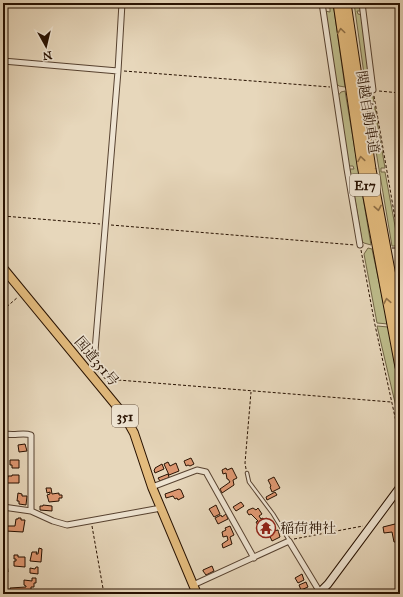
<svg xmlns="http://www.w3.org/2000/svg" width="403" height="597" font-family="'IM FELL Great Primer','Noto Serif JP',serif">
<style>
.green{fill:#bdbc8b;stroke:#726646}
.building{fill:#df9872;stroke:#271101}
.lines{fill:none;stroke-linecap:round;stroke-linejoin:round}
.service-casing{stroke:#574230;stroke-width:4.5}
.minor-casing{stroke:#574230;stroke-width:7}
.secondary-casing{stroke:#271101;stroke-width:9}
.trunk-casing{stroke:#271101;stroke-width:10}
.motorway-casing{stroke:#271101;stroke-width:11}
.path{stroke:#271101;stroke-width:1;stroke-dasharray:3 2;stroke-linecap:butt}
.service{stroke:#efe5d3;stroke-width:2.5}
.minor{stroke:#efe5d3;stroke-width:5}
.secondary{stroke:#efe5d3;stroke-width:7}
.trunk{stroke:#e4bc7e;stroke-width:8}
.motorway{stroke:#e4bc7e;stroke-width:9}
.oneway{stroke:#8f6f46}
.labels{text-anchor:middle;stroke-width:3.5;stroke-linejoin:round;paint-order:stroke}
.shield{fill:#efe5d3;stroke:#635140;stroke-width:1}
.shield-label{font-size:13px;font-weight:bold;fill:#271101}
.street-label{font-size:14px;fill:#271101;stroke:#efe5d3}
.poi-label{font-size:14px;fill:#271101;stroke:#efe5d3;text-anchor:start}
</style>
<rect width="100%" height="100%" fill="#e7d7bb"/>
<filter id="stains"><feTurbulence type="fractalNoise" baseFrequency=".005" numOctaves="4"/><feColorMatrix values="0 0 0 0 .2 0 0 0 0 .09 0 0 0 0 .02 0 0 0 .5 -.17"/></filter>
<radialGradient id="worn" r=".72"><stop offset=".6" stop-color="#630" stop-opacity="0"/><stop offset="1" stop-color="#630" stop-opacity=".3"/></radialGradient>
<path class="green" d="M324,3h9l12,84 -6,-1 -3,-3 -11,-72 5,1v-4l-6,-1z
M354,3h6l2,8h-5l1,3 4,1 8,73h-4z
M345,91l26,154 -7,-2 -2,-2 -12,-72h4l-1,-3h-4l-12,-69 4,-5z
M366,92h4l3,4 12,72h-4v4h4l13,70 -2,4h-4z
M368,248l4,1 16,75 -11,-1 -13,-69z
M377,326l11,1 12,55v42z"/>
<path class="building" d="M25,444l2,7 -8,1 -1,-7z
M191,458l3,6 -4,2 -2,-1 -2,1 -2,-5z
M10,460h9v8h-7v-3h-2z
M168,462l2,4 6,-3 3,8 -10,4 -5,-11z
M162,464l2,5 -9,4 -1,-3 1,-1v-1z
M226,468l1,2 5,-2 5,10 -4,2 1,5 -12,8 -2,-4 10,-7 -2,-3h-1l-1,-6 -3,1 -1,-4z
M168,474l1,3 -1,1 -8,3 -2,-3z
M12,475h7v8h-12l1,-7h4z
M274,477l6,11 -8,4 -2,-5 1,-1 -3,-6z
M46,488h5l1,6 7,-1v2h3v3h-3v3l-10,1 -2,-7 3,-1v-2l-3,1z
M179,489l2,1 3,7 -6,3 -1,-2 -2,1 -2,-3 -7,2 -1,-4z
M275,492l2,3 -10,5 -1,-3z
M18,493l4,1v2h5l-1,9 -7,-1v-3h-2z
M241,502l3,4 -8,5 -3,-4z
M43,505l9,1v5l-12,-1v-4h3z
M216,505l4,9 -6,3 -5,-8z
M253,508l3,2 2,-2 4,6 -3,2 2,3 2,-1 1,2 3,-2 2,2 -10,7 -3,-5 2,-1 -7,-7 -2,1 -2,-3 1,-2z
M226,514l2,5 -10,5 -3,-6 6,-3 1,2z
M18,518h3v2h4l-2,12 -17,-1 1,-5h8l1,-7h2z
M395,524h5v16l-1,2h-5l-2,-10 -8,1 -1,-6z
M230,526l4,9 -4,2 2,7 -9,4 -1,-4 6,-4 -1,-4 -4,1 -1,-5 4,-2 -1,-2z
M278,530l2,7 -8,4 -4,-9z
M39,548l3,1 -1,13 -11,-1 2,-9h5l-1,2h2z
M14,555h4v2h7v10l-11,-1v-5h2v-2h-2z
M3,563h4l1,9h-5z
M212,566l2,5 -8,4 -3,-4v-1z
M36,567h2v7l-8,-1v-5l5,1z
M302,574l2,6 -6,3 -3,-5z
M32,578h4v5h-2v4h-3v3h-3v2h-17l-1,-4 16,-1v-1l-2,-1v-5l8,1z
M306,582l2,5 -7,3 -2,-5z"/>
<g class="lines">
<defs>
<path id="service" d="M247,473l2,9 24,32 16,26"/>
<path id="minor" d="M322,3l25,166 13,76
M362,3l11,87
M3,61l115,10
M90,373l4,-10 24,-292 4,-68
M3,433c9,4 19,-1 28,2v76
M152,487l45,-17 9,2 48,86
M3,507l28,4 22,10 14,4 94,-17
M193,585l96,-44 32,53
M3,587l2,7"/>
<path id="secondary" d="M318,594l10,-10 72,-97"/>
<path id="trunk" d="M3,268l121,147 10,18 18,54 45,107"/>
<path id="motorway" d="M338,3l24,162 38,202
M346,3l25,166 29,155"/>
</defs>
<use href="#service" class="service-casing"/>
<use href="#minor" class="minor-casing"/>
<use href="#secondary" class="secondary-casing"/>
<use href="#trunk" class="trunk-casing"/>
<use href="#motorway" class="motorway-casing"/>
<path class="path" d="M124,71l206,16
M379,91l21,2
M374,96l26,151
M3,216l97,8
M111,225l244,20
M392,248h8
M361,250l14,75 25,115
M3,310l15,-13
M97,370l7,8 14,2 273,22
M246,469l-1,-6 6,-71
M92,526l12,68
M294,539l69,-13"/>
<use href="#service" class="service"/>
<use href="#minor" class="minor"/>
<use href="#secondary" class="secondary"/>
<use href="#trunk" class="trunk"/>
<use href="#motorway" class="motorway"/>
</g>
<defs><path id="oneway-chevron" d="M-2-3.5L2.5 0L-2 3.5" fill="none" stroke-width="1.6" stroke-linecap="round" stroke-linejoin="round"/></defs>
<g class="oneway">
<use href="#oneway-chevron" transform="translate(341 31) rotate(-98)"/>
<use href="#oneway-chevron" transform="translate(361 159) rotate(-99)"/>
<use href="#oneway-chevron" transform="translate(378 208) rotate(80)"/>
<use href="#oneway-chevron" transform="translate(387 301) rotate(-101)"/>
</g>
<defs>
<symbol id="temple-ring" viewBox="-11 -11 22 22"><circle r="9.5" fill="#efe5d3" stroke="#8f2418" stroke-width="1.5"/><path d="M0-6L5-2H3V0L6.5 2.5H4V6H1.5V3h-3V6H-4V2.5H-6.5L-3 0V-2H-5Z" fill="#8f2418"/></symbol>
</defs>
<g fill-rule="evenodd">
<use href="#temple-ring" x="255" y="517" width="22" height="22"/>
</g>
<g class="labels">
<g class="shield">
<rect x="350" y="174" width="30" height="22" rx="3"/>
<rect x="112" y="405" width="26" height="22" rx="3"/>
</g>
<g class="shield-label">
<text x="365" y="190">E17</text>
<text x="125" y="421">351</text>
</g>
<g class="street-label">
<text transform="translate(368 112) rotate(81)" y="5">関越自動車道</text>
<text transform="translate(97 361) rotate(50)" y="5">国道351号</text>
</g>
<g class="poi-label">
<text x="280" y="533">稲荷神社</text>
</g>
</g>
<rect width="403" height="597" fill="none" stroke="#e7d7bb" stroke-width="16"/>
<rect x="4" y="4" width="395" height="589" fill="none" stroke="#271101" stroke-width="2"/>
<rect x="8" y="8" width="387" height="581" fill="none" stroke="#271101"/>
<g transform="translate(46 46) rotate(172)" stroke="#efe5d3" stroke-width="3" paint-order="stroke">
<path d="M0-3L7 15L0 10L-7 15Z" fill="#271101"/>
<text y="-6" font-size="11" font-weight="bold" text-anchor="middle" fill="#271101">N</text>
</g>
<rect width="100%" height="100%" filter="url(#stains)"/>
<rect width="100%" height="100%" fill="url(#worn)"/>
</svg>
